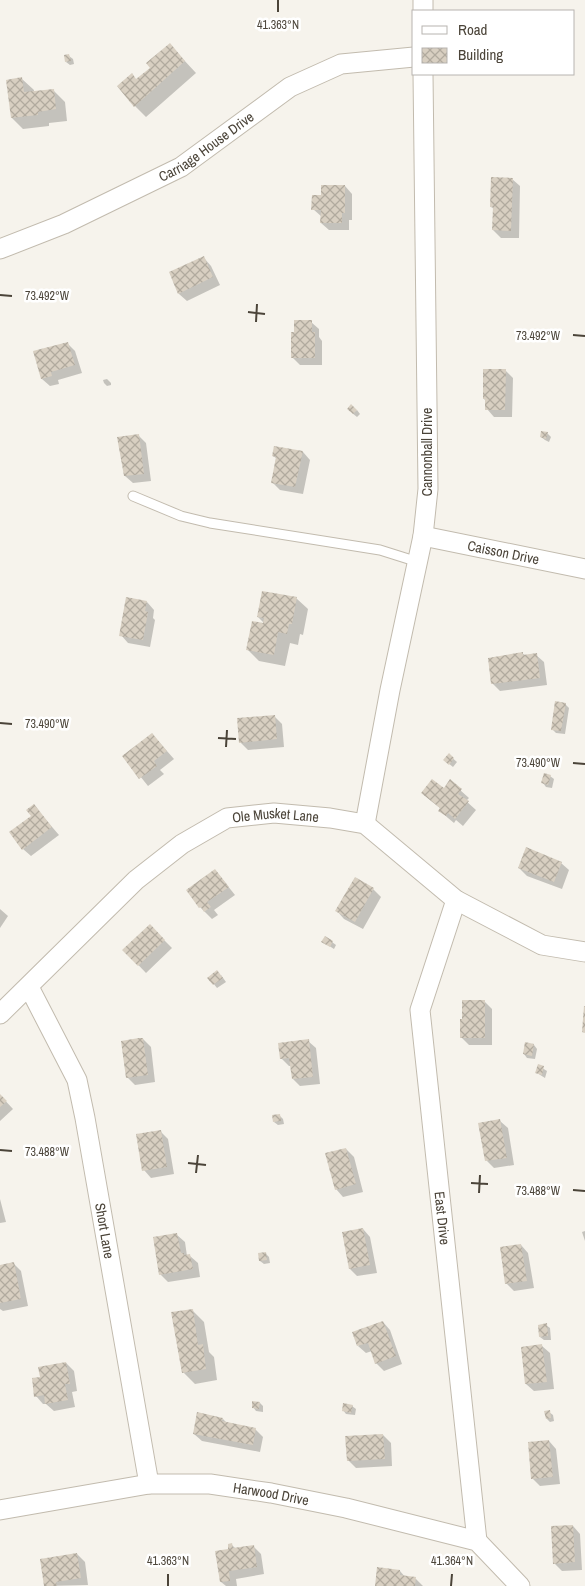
<svg xmlns="http://www.w3.org/2000/svg" width="585" height="1586" font-family="'Archivo Narrow',sans-serif">
<style>
.shadow{fill:#0003}
.building{fill:url(#building-cross-hatch)}
.lines{fill:none;stroke-linecap:round;stroke-linejoin:round}
.lane-casing{stroke:#c2bbae;stroke-width:11}
.street-casing{stroke:#c2bbae;stroke-width:21}
.lane{stroke:#fff;stroke-width:9}
.street{stroke:#fff;stroke-width:19}
.ticks{fill:none;stroke:#4b4439;stroke-width:2}
.labels{text-anchor:middle;stroke-width:5;stroke-linejoin:round;paint-order:stroke}
.street-label{font-size:14px;fill:#4b4439;stroke:#fff}
.ticks-label{font-size:12px;text-anchor:middle;fill:#4b4439;stroke:#fff;stroke-width:5;stroke-linejoin:round;paint-order:stroke}
</style>
<defs>
<pattern id="building-cross-hatch" width="8" height="8" patternUnits="userSpaceOnUse" patternTransform="scale(1.25)"><rect width="8" height="8" fill="#d8cfc1"/><path d="M0 0l8 8M0 8l8-8" fill="none" stroke="#b1aa9e"/></pattern>
</defs>
<rect width="100%" height="100%" fill="#f6f3ec"/>
<path class="shadow" d="M170,45l26,28 -50,44 -11,-11 2,-26 14,-12z
M69,56l4,3 1,5 -4,1 -4,-3z
M22,79l12,11v3l19,-3 12,12 2,19 -18,2v3l-26,3 -11,-11z
M512,179l8,7 -1,52h-18l-8,-8 1,-21 -3,-2z
M345,186l7,8v26h-3v10h-20l-8,-7 1,-6 -9,-8 9,-13z
M204,258l7,8 9,19 -33,16 -8,-7 -9,-21z
M311,322l8,7v8l3,4v24h-22l-8,-8 3,-24z
M67,343l8,8 7,22 -24,7 1,4 -9,2 -8,-7 -8,-27z
M505,370l8,8 -1,39h-18l-7,-8 -1,-8 -2,-2z
M107,379l4,4v2l-4,1 -3,-3 -1,-3z
M357,410l3,4 -3,3 -5,-4z
M547,433l4,4 -2,5 -4,-2 -4,-3z
M139,436l7,7 5,38 -18,2 -8,-7z
M275,447l28,5 7,8 -7,34 -23,-4 -7,-7 3,-25 -3,-2z
M296,598l12,11 -5,26 -3,-1 -2,11 -8,-2 -5,23 -26,-5 -11,-11 16,-25v-2l-6,-6z
M147,602l7,8 -1,8 2,2 -5,27 -22,-4 -7,-8z
M522,653l4,3 10,-1 8,7 3,23 -47,6 -8,-8z
M565,704l4,4 -4,26 -9,-1 -4,-4z
M274,716l8,8 2,23 -36,3 -8,-8z
M152,734l22,25 -14,11 4,4 -16,12 -24,-30z
M449,755l8,7 -4,5 -5,-4z
M550,776l4,3 -2,9 -6,-1 -3,-4z
M450,781l19,17 -3,3 10,9 -13,16 -7,-6 -2,3 -6,-5 -8,-7 1,-2 -19,-16 23,-3z
M34,806l25,29 -28,21 -8,-7z
M561,863l8,7 -7,19 -35,-13 -8,-8z
M215,870l20,25 -21,15 4,5 -6,4 -12,-12z
M355,878l18,11 8,8 -18,32 -19,-10 -7,-8z
M0,909l8,7 -8,12z
M150,926l22,22 -26,25 -22,-23z
M323,942h9l4,3 -2,4z
M221,975l5,7 -9,6 -8,-10z
M484,1001l8,8v36h-23l-8,-8 3,-17z
M143,1039l8,8 4,35 -20,3 -8,-8z
M308,1041l8,7 4,36 -20,2 -7,-7 -2,-13h-2l-8,-8z
M534,1045l3,4 -2,10 -8,-1 -3,-4z
M539,1066l8,5 -2,7 -8,-5z
M0,1095l13,14 -13,12z
M279,1115l4,4 1,5 -6,1 -4,-3z
M500,1121l8,7 6,37 -20,3 -8,-8z
M160,1131l8,8 6,35 -23,4 -7,-8z
M346,1149l8,8 9,35 -20,5 -7,-8z
M0,1199l6,23 -6,1z
M363,1229l7,8 7,36 -20,3 -7,-7z
M585,1231v10l-3,-9z
M177,1235l8,7 2,14h3l8,7 2,14 -32,5 -8,-8z
M521,1245l7,8 6,35 -20,3 -7,-7z
M265,1253l4,4 1,6 -6,1 -4,-3z
M13,1263l8,8 7,35 -25,5 -3,-2v-43z
M192,1310l12,12 5,30 5,5 3,23 -22,4 -12,-12z
M383,1322l7,8 12,34 -18,7 -8,-8 -4,-12 -6,2 -8,-7z
M546,1325l4,3 1,12h-7l-4,-3z
M542,1346l8,7 4,36 -20,2 -8,-7z
M66,1363l8,8 3,20 -5,1 3,15 -21,4 -8,-7h-3l-7,-8 6,-18z
M260,1403l3,3v6l-7,-1 -3,-4z
M352,1406l4,3 -1,6 -9,-1 -3,-4z
M549,1412l4,3 1,6 -4,1 -3,-3z
M223,1419l5,5 27,5 8,8 -3,15 -58,-11 -8,-7z
M383,1435l8,8 1,23 -36,2 -8,-8z
M549,1441l7,8 4,35 -20,2 -8,-8z
M573,1526l7,8 2,36 -20,1 -8,-8z
M232,1545l4,4 17,-3 8,8 3,20 -28,5 1,7h-11l-5,-4z
M77,1554l8,8 3,23 -42,1z
M400,1571l6,7 10,1 7,7h-47z"/>
<path class="building" d="M170,43l15,18 -51,46 -17,-21 15,-13 4,6 14,-11 -4,-5z
M69,54l2,7 -6,1 -1,-7z
M22,77l2,15 30,-3 2,20 -18,3v3l-27,3 -5,-38z
M491,177l22,1 -2,53 -19,-1 1,-23h-3z
M321,185h24v28h-3v10h-22l1,-13h-10l1,-15h9z
M204,256l9,21 -35,17 -9,-22z
M294,320h18v12h3v26h-24v-26h3z
M68,342l7,23 -24,7 1,4 -11,3 -8,-28z
M483,369h23l-1,41h-20v-11h-2z
M351,404l6,6 -4,4 -6,-5z
M541,431l7,1 -2,7 -6,-2z
M139,434l5,40 -20,2 -7,-39z
M274,446l29,5 -8,36 -24,-4 5,-26 -4,-1z
M262,591l35,6 -5,27h-3l-2,10 -9,-2 -4,23 -28,-5 6,-29 11,2 1,-5 -7,-1z
M126,597l21,4 -2,10 3,1 -5,28 -24,-4z
M523,652v3l14,-2 3,25 -49,6 -3,-26z
M555,701l11,2 -5,28 -10,-1z
M275,715l2,24 -38,4 -2,-25z
M152,733l15,18 -13,10 3,5 -18,13 -17,-23z
M449,753l5,5 -5,7 -6,-5z
M544,773l7,2 -3,10 -7,-2z
M432,779l12,9 6,-9 12,10 -4,5 11,7 -14,18 -7,-6 -2,3 -8,-5 2,-3 -19,-15z
M34,804l18,23 -30,23 -13,-18 22,-16 -5,-6z
M526,847l36,15 -8,20 -36,-14z
M215,869l14,18 -22,15 4,5 -7,5 -3,-5 -2,1 -13,-18z
M355,877l19,11 -19,34 -20,-11z
M150,924l15,16 -27,26 -16,-16z
M325,936l8,5 -3,6 -9,-5z
M217,970l6,8 -10,7 -6,-7z
M462,1000h23v38h-25v-19h2z
M584,1006h1v27l-3,-1z
M139,1038h4l5,37 -22,3 -5,-37z
M309,1039l4,38 -21,2 -3,-21 -9,1 -2,-16z
M525,1042l9,2 -2,12 -9,-2z
M538,1064l6,2 -2,9 -7,-2z
M0,1094l7,7 -7,6z
M280,1114l1,7 -8,1 -1,-7z
M500,1119l7,39 -22,3 -7,-38z
M161,1130l6,37 -25,4 -6,-37z
M346,1148l10,36 -21,6 -10,-37z
M363,1228l7,37 -21,4 -7,-37z
M177,1233l4,20h3v2l6,-1 3,15 -34,6 -6,-38z
M521,1244l6,37 -22,3 -5,-37z
M266,1252l1,8 -8,1 -1,-8z
M14,1262l7,37 -21,4v-38z
M193,1309l5,36 5,-1 3,25 -24,4 -11,-61z
M383,1321l13,35 -21,8 -7,-21 -11,3 -5,-14z
M547,1323l1,13 -9,1 -1,-12z
M542,1344l5,38 -22,2 -4,-37z
M66,1362l4,22h-5l3,16 -23,4 -1,-9 -10,2 -2,-19 8,-1 -2,-10z
M252,1401l8,1 -1,7 -7,-1z
M343,1403l10,2 -2,8 -9,-2z
M550,1410l1,8 -5,1 -2,-8z
M197,1412l26,6 -1,3 34,7 -3,17 -60,-11z
M383,1434l2,25 -38,2 -2,-25z
M549,1440l4,37 -22,2 -3,-37z
M573,1525l2,37 -22,2 -2,-38z
M232,1543l1,5 21,-3 3,22 -28,4 1,10 -10,1 -5,-31 13,-2v-5z
M77,1553l4,25 -25,4 1,4h-13l-4,-27z
M377,1567l23,3v5l16,2 -1,9h-40z"/>
<g class="lines">
<defs>
<path id="lane" d="M133,496l48,20 29,7 170,27 38,12"/>
<g id="street">
<path d="M423,11v-11"/>
<path id="s1" d="M0,249l64,-25 117,-57 109,-80 51,-23 73,-7"/>
<path id="s2" d="M423,536l162,33"/>
<path d="M365,824l25,-134 33,-154 5,-47 -5,-415"/>
<path id="s3" d="M456,900l-36,110 57,531"/>
<path id="s4" d="M29,987l48,93 8,38 64,366"/>
<path id="s5" d="M0,1014l136,-134 46,-36 45,-26 47,-5 56,5 35,6 91,76 86,45 43,7"/>
<path id="s6" d="M0,1510l149,-26h61l61,9 75,15 131,33 43,45"/>
</g>
</defs>
<use href="#lane" class="lane-casing"/>
<use href="#street" class="street-casing"/>
<use href="#lane" class="lane"/>
<use href="#street" class="street"/>
</g>
<path class="ticks" d="M278,12v-12M0,295l12,1M248,312l17,2M256,322l1,-18M573,335l12,1M0,723l12,1M218,738l18,1M226,747l1,-17M573,763l12,1M0,1150l12,1M188,1163l18,2M196,1173l2,-18M471,1183l17,1M573,1190l12,1M479,1193l1,-18M168,1586v-12M451,1586l1,-12"/>
<g class="labels">
<g class="street-label">
<text dy="5" stroke="none"><textPath href="#s1" startOffset="231">Carriage House Drive</textPath></text>
<text transform="translate(427 452) rotate(-90)" y="5">Cannonball Drive</text>
<text dy="5" stroke="none"><textPath href="#s2" startOffset="82">Caisson Drive</textPath></text>
<text dy="5" stroke="none"><textPath href="#s5" startOffset="350">Ole Musket Lane</textPath></text>
<text dy="5" stroke="none"><textPath href="#s3" startOffset="325">East Drive</textPath></text>
<text dy="5" stroke="none"><textPath href="#s4" startOffset="258">Short Lane</textPath></text>
<text dy="5" stroke="none"><textPath href="#s6" startOffset="274">Harwood Drive</textPath></text>
</g>
</g>
<g class="ticks-label">
<text x="278" y="29">41.363°N</text>
<text x="47" y="300">73.492°W</text>
<text x="538" y="340">73.492°W</text>
<text x="47" y="728">73.490°W</text>
<text x="538" y="767">73.490°W</text>
<text x="47" y="1156">73.488°W</text>
<text x="538" y="1195">73.488°W</text>
<text x="168" y="1565">41.363°N</text>
<text x="452" y="1565">41.364°N</text>
</g>
<rect x="412" y="10" width="162" height="65" fill="#ffffff" stroke="#b7b4b0"/>
<rect x="422" y="26" width="25" height="8" fill="#ffffff" stroke="#b7b4b0"/>
<text x="458" y="35" font-size="15" fill="#4b4439">Road</text>
<rect x="422" y="48" width="25" height="15" fill="url(#building-cross-hatch)" stroke="#b7b4b0"/>
<text x="458" y="60" font-size="15" fill="#4b4439">Building</text>
</svg>
